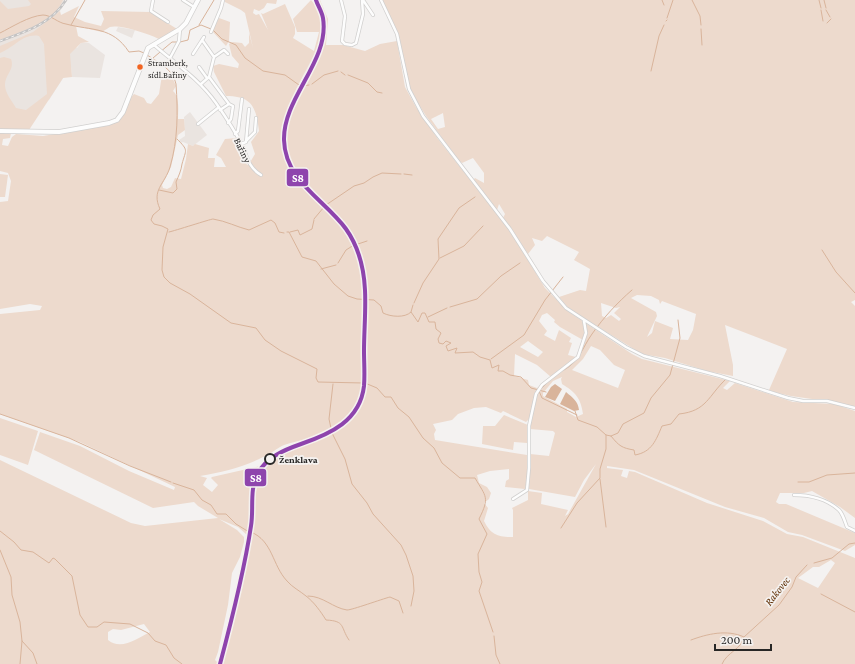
<svg xmlns="http://www.w3.org/2000/svg" width="855" height="664" font-family="'Crimson Pro',serif">
<style>
.built{fill:#eae4e0}
.green{fill:#eddacd;fill-rule:evenodd}
.water{fill:#d9b49b}
.lines{fill:none;stroke-linecap:round;stroke-linejoin:round}
.stream{stroke:#d9b49b;stroke-width:1}
.minor-casing{stroke:#d1d0cf;stroke-width:4}
.major-casing{stroke:#d1d0cf;stroke-width:5.5}
.minor{stroke:#fdfdfd;stroke-width:2.5}
.major{stroke:#fdfdfd;stroke-width:4}
.rail-casing{stroke:#c4c3c3;stroke-width:2.5}
.rail{stroke:#f5f2f0;stroke-width:1;stroke-dasharray:3;stroke-linecap:butt}
.rail-1-casing{stroke:#f5f2f0;stroke-width:7}
.rail-1{stroke:#8e44ad;stroke-width:4}
.bus-dot{fill:#f26522;stroke:#f5f2f0;stroke-width:1.5}
.stop-dot{fill:#f5f2f0;stroke:#282726;stroke-width:2}
.labels{text-anchor:middle;stroke-width:3.5;stroke-linejoin:round;paint-order:stroke}
.bus-label{font-size:9px;fill:#282726;stroke:#f5f2f0;text-anchor:start}
.street-label{font-size:10px;fill:#282726;stroke:#f5f2f0}
.stop-label{font-size:10px;font-weight:bold;fill:#282726;stroke:#f5f2f0;text-anchor:start}
.water-label{font-size:11px;font-style:italic;fill:#5d2c00;stroke:#f5f2f0}
.line-badge{stroke:#f5f2f0;stroke-width:1.5}
.badge-label{font-size:11px;text-anchor:middle;font-weight:bold;fill:#fff}
</style>
<rect width="100%" height="100%" fill="#f4f2f1"/>
<path class="built" d="M0,0h67l-7,11 -15,12 32,25 4,-5h8l16,12 -5,23 -28,-1 -1,-11 -22,34 -49,28z
M314,0h4l5,10 2,15v11l-37,80 -3,14 1,16 3,16 6,11 13,17 38,37 8,15 8,23 4,24 -2,103 -7,18 -13,17 -13,7 -52,20 -10,7 -9,12 -5,16 -4,44 -28,125 -1,6h-3l31,-139 2,-37 6,-16 9,-13 10,-7 53,-21 12,-7 13,-15 7,-18 2,-102 -4,-23 -8,-23 -8,-14 -38,-37 -14,-17 -5,-12 -4,-17v-16l3,-15 36,-80 -1,-19z
M118,27l17,3 -3,8 -16,-7z
M190,112l17,23 -14,11 -10,-4 -2,1 -2,-3 6,-4 -1,-19z"/>
<path class="green" d="M28,0h35c-10,23 -42,31 -63,40v-39l8,8 21,-3 2,-2z
M224,0h53l-1,4 -9,-1 -3,5 -5,3 -5,-2 -1,4 3,2 3,-1 9,16 -7,-17 2,1 22,-10 10,23v7l-2,4 21,13 5,-19h-22l-4,-13 18,-19c11,12 14,24 10,40 -14,33 -44,73 -38,110 7,39 45,52 63,83 18,29 17,60 17,93 0,38 7,85 -33,105 -14,7 -31,9 -46,14 -7,3 -13,9 -21,12 -19,10 -41,15 -63,19l7,2 -4,7 9,7 6,-7 -7,-7 1,-1 48,-11c-14,26 -7,43 -13,69l-9,-8 -19,-8 18,11 7,7v5l-4,15 -8,16 -4,32 -10,47 -3,8 4,4h-219v-204l131,63 14,3 73,-8 -20,-12 -4,-4 -41,6 -119,-58 6,-18 40,14 49,25 45,19 1,-3 -95,-45 -80,-28v-100l40,-4 2,-4 -12,-2 -30,5v-107l8,-1 3,-20 -3,-8 -8,-2v-38h11l-1,5 -7,1 -1,6 6,1 4,-9 4,-3 27,2 66,-11c21,-8 13,-19 25,-31l10,4 3,5 4,1 8,-10 3,-19 10,2 4,9 -3,5c7,6 5,19 5,28h6l1,11 -7,5 -7,32 -9,18 1,3 4,1 4,-2 4,-9 6,1 5,-20 2,-15 5,2 2,-2 14,4 -1,10h7l-1,9h12l-5,-9 -5,-3 9,-16 12,-1 10,27 2,-1 6,-10 -4,-12 8,-11c-3,-23 -6,-35 -33,-35l-12,-24 -1,-6 6,-2 19,4 1,-4 -7,-8 -3,-12 3,-2 10,1 3,4 4,-4v-10l4,15 -8,-35 -4,-3 -16,-8zM144,624l6,8c-12,6 -29,19 -42,8v-8l5,-3 8,1z
M318,0h2l8,19 -2,26h17l22,6 15,-7 17,-3 8,46 11,20 22,32 71,90 36,59 24,24 63,42 10,5 88,22 -7,7 4,2 8,-7 58,19 41,2 21,7v107l-15,-11 -28,-16 -8,2h-24l-4,9 3,2h7l69,29v12l-10,6 -43,-16 -14,-3 -24,-14 -39,-11 -91,-37 -27,-4v2l16,2 -2,6 6,2 2,-7 6,1 72,31 56,18 24,13 16,3 52,21v106h-633l6,-30 5,-11v-7l19,-91 2,1c1,-13 0,-28 3,-40 15,-56 94,-29 107,-94 2,-18 2,-37 2,-55 0,-37 3,-76 -19,-108 -20,-30 -58,-45 -61,-84 -6,-51 59,-95 32,-145zM547,313l8,7 -1,2 6,5 23,13 -7,17 -8,-2 4,-12 -3,-1 2,-4 -12,-8 -4,11 -11,-6 3,-4 -8,-10 3,-6zM528,341l15,11 -5,5 -18,-10zM591,346l9,4 14,15 11,5 -7,18 -46,-18 11,-11zM515,354l22,11 14,12 -14,11 -8,-3 -1,-5 -14,-4zM562,377l-1,2 1,5c13,8 19,14 21,30l-7,3 -9,-5v-3l-24,-13v-3l10,-12zM532,406l-2,23 23,2 2,2 -6,23 -19,-2 -1,35 46,8 9,-17 12,-16 -28,50 -3,2 3,-6 -27,-6 1,-11 -14,-2v9l-16,8 1,2v27c-15,0 -22,-2 -29,-16l4,-13 -4,-5 5,-4 2,-6 -4,-6 -8,-4 -2,-8 13,-4 19,-2v10l-3,2 -1,6 20,2 2,-8v-26l-92,-15 -1,-6 2,-4 -3,-6 19,-4 6,-6 16,-6 12,-1 15,6 2,-2 23,11 3,-3zM831,560l4,3 -17,25 -20,-10 15,-11h6z
M382,0h473v300l-4,2 4,4v101c-30,-10 -56,-6 -86,-17l18,-41 -62,-24 8,40v11l-26,-5 -42,-13 -23,-4 -73,-45 -10,-12 21,-7 6,1 4,-22 -16,-9 5,-8 -32,-16 -5,5 -10,-3 3,7 -7,9 -25,-36 2,-4 -6,-10 -2,6 -24,-30 2,-2 9,5v-10l-11,-15 -11,5 -3,-2 -33,-45 -18,-29 -11,-54zM443,113l2,14 -7,2 -7,-10zM637,295l14,1 8,4 1,4 2,-3 34,13 -3,16 -5,10 -18,-1 3,-11 -18,-7 -3,12 -5,4 10,-21 -1,-4 -25,-14zM601,303l15,5 4,-1 -6,6 7,6 -2,2 -8,-6 -5,3 -4,-2z
M79,6l-5,11 11,5 16,4 3,-7 -3,-8 49,1 27,17 -18,10c-9,-5 -40,-15 -49,-12 -2,1 -5,3 -8,5l-26,-6 2,10 11,6 -8,1 -11,11 2,23 -9,1 -34,52 -29,-1v-71l4,-1 7,2c4,11 -6,15 -6,26 0,8 7,16 11,23l10,2 21,-16 -3,-50 -5,-8c-16,-3 -25,12 -39,17v-7l33,-14 27,-21 1,4z
M219,18l11,4 -1,19 -3,5 -14,-15z
M0,174l8,1 -3,22h-5z
M504,415l24,10 -1,18 -13,-1 -1,8 -31,-6 1,-18h12z
M0,418l38,13 -10,34 -28,-10z"/>
<path class="water" d="M555,384l7,5 -7,12 -10,-4 6,-10z
M566,392c7,6 12,9 13,18l-5,1 -14,-7z"/>
<g class="lines">
<path class="stream" d="M662,0l2,5
M692,0l8,16 1,9
M819,0l2,8
M824,0l2,8
M821,10l2,11
M826,10l4,7
M667,18l6,-18
M666,21l1,-1
M827,23l4,-4
M71,25l14,-25
M199,25l15,-25
M701,29l1,16
M213,30l9,9 14,6 9,13 18,13 22,4 14,10
M0,33c12,-6 29,-17 43,-18 8,0 15,8 23,9 26,7 46,2 63,28l10,-1 5,2
M180,42l8,-2 2,-10 11,-5 10,4
M147,55c12,8 26,14 29,29 2,28 2,56 -6,83 -5,17 -19,23 -10,42l-7,6 -2,5 3,4 8,2 6,3 -5,18 -1,23 2,7 6,6 20,11 41,29 25,5 9,12 16,11 36,18 -1,9 2,4 45,1
M153,58l19,-16h5
M651,71l8,-35 5,-11
M341,72l4,3
M348,75l20,8 9,9 5,1
M312,84l12,-9 14,-4
M303,86l6,-1
M404,174l8,1
M159,190l14,3 4,-4 -1,-7c3,-7 5,-11 6,-18 4,-15 7,-13 -5,-25
M326,205l28,-19 10,-3 9,-6 9,-4 19,1
M314,219l10,-12
M169,232c5,-1 42,-13 44,-13 13,2 24,8 36,11l22,-10 4,3 4,9 5,1
M287,232h2l13,25 14,4 18,23 14,12 9,3 17,1 7,6 2,7c8,4 22,5 28,-1l7,10 4,-9h3l4,9h6l1,7 5,4 -3,6 1,4 4,1 3,-3 5,2 -5,3 2,5 9,-3 -2,5 18,-1 7,5 10,3 2,8 7,-3 -1,6h5l7,4 11,2 10,11 15,4
M290,232l8,-2 2,5 12,-6 2,-9
M355,245l12,-4
M822,250l14,22 19,21
M440,258l24,-12 19,-20
M338,263l8,-13 8,-5
M321,269l15,-4
M414,303l9,-20 16,-24 -1,-20 21,-31 16,-11
M450,307l27,-8 24,-23 19,-13
M411,312l2,-7
M428,317l19,-9
M491,359l33,-24 21,-35 18,-23
M564,370c16,-9 18,-22 28,-36 12,-17 25,-31 40,-44
M365,383l12,5 8,9h6l7,11 11,9 14,21 11,10 8,15 18,15h15c11,19 15,19 4,41l8,15 -9,20 1,18 3,10 -3,9 14,41
M333,384l-4,35 3,14 13,26 7,25 15,19 6,11 28,31 5,10 7,21 1,15 -3,15
M541,389l6,-6
M539,391l3,7 35,17
M575,411l3,9 19,7 9,8 5,1c8,10 11,12 23,14l1,5c17,-3 21,-15 27,-29l9,-2 8,-10c28,-3 29,-18 47,-35
M0,414l69,24 61,28 41,16
M611,436l7,-3 5,-9 21,-11 7,-15 19,-23 10,-37 -2,-18
M600,479l6,48
M798,482h11l18,-7 28,-2
M173,483l21,7 8,10 9,5 6,9h9l10,10 13,8
M561,528l16,-25 23,-25v-9l6,-20v-14
M0,531l14,11 7,8 12,2 16,11 4,-5 2,1 17,17 8,39 8,12h9l7,-5 26,2 18,9 7,8 11,4 8,13 8,6
M251,532c22,9 21,33 36,49 5,6 13,10 19,15 8,6 15,16 20,24 20,1 14,7 23,20
M0,550l11,27 1,18 8,27 2,19 11,12 4,11
M814,563l18,-5 17,-14 6,-1
M821,594l34,18
M308,596c15,0 25,12 39,14 5,0 35,-11 43,-13l9,4 4,12
M494,636l2,19 4,9
M691,640c16,-6 36,-11 53,-3
M20,664l2,-23
M722,664c5,-12 20,-15 22,-27l35,-32 13,-18 4,-10 11,-12"/>
<defs>
<path id="minor" d="M153,0l-2,11 17,11
M183,0l11,7
M341,0l4,16 -3,25 3,3 7,1 4,-2 7,-29 -1,-14
M363,0l10,15
M381,0l16,34 12,55 14,27 87,113 33,52 23,27 60,39 18,9 76,20 68,22 15,3h24l28,7
M211,32l10,-24 2,-8
M202,40l12,17
M154,45c22,19 45,34 62,58 9,13 19,28 26,42 5,12 7,23 19,30
M193,54l11,-17
M170,58l9,-17 1,-12
M199,67l8,11
M209,77l20,27 4,2 -2,13 -3,4
M201,84l8,-7 5,-20 10,-7 4,4
M220,110l9,-6
M198,124l21,-17
M235,134l3,-3 4,-32
M246,141l9,-9 1,-14
M241,144l5,-2 3,-33
M794,495c15,0 33,4 45,15 4,4 6,12 8,17l8,4
M513,499l14,-9 2,-22v-42l7,-32 6,-9 36,-28 8,-24 -2,-12"/>
<path id="major" d="M0,131l59,1 50,-9 8,-3 6,-8 25,-64 32,-19 6,-6 12,-23"/>
</defs>
<use href="#minor" class="minor-casing"/>
<use href="#major" class="major-casing"/>
<use href="#minor" class="minor"/>
<use href="#major" class="major"/>
<defs>
<path id="rail" d="M0,41c25,-9 51,-17 66,-41"/>
</defs>
<use href="#rail" class="rail-casing"/>
<use href="#rail" class="rail"/>
<defs>
<path id="rail-1" d="M220,664c12,-45 24,-92 31,-138 3,-17 -2,-37 7,-53 9,-16 26,-23 43,-29 29,-10 59,-23 63,-58 1,-12 0,-23 0,-35 0,-20 2,-40 1,-61 -1,-21 -7,-44 -19,-61 -21,-29 -61,-48 -62,-89 -1,-43 46,-79 39,-122 -1,-6 -5,-12 -7,-18"/>
</defs>
<use href="#rail-1" class="rail-1-casing"/>
<use href="#rail-1" class="rail-1"/>
</g>
<circle class="bus-dot" cx="140" cy="67" r="3.5"/>
<circle class="stop-dot" cx="270" cy="459" r="5"/>
<g class="labels">
<g class="bus-label">
<text x="148" y="66">Štramberk,<tspan x="148" dy="12">sídl.Bařiny</tspan></text>
</g>
<g class="street-label">
<text transform="translate(243 150) rotate(64)" y="4">Bařiny</text>
</g>
<g class="stop-label">
<text x="279" y="463">Ženklava</text>
</g>
<g class="water-label">
<text transform="translate(777 591) rotate(-52)" y="4">Rakovec</text>
</g>
</g>
<g class="line-badge">
<rect x="286" y="168" width="23" height="19" rx="4" fill="#8e44ad"/>
<rect x="244" y="468" width="23" height="19" rx="4" fill="#8e44ad"/>
</g>
<g class="badge-label">
<text x="298" y="182">S8</text>
<text x="256" y="482">S8</text>
</g>
<path d="M715 644v6h56v-6" fill="none" stroke="#282726" stroke-width="2"/>
<text x="721" y="644" font-size="12" fill="#282726" stroke="#f5f2f0" stroke-width="3" paint-order="stroke">200 m</text>
</svg>
